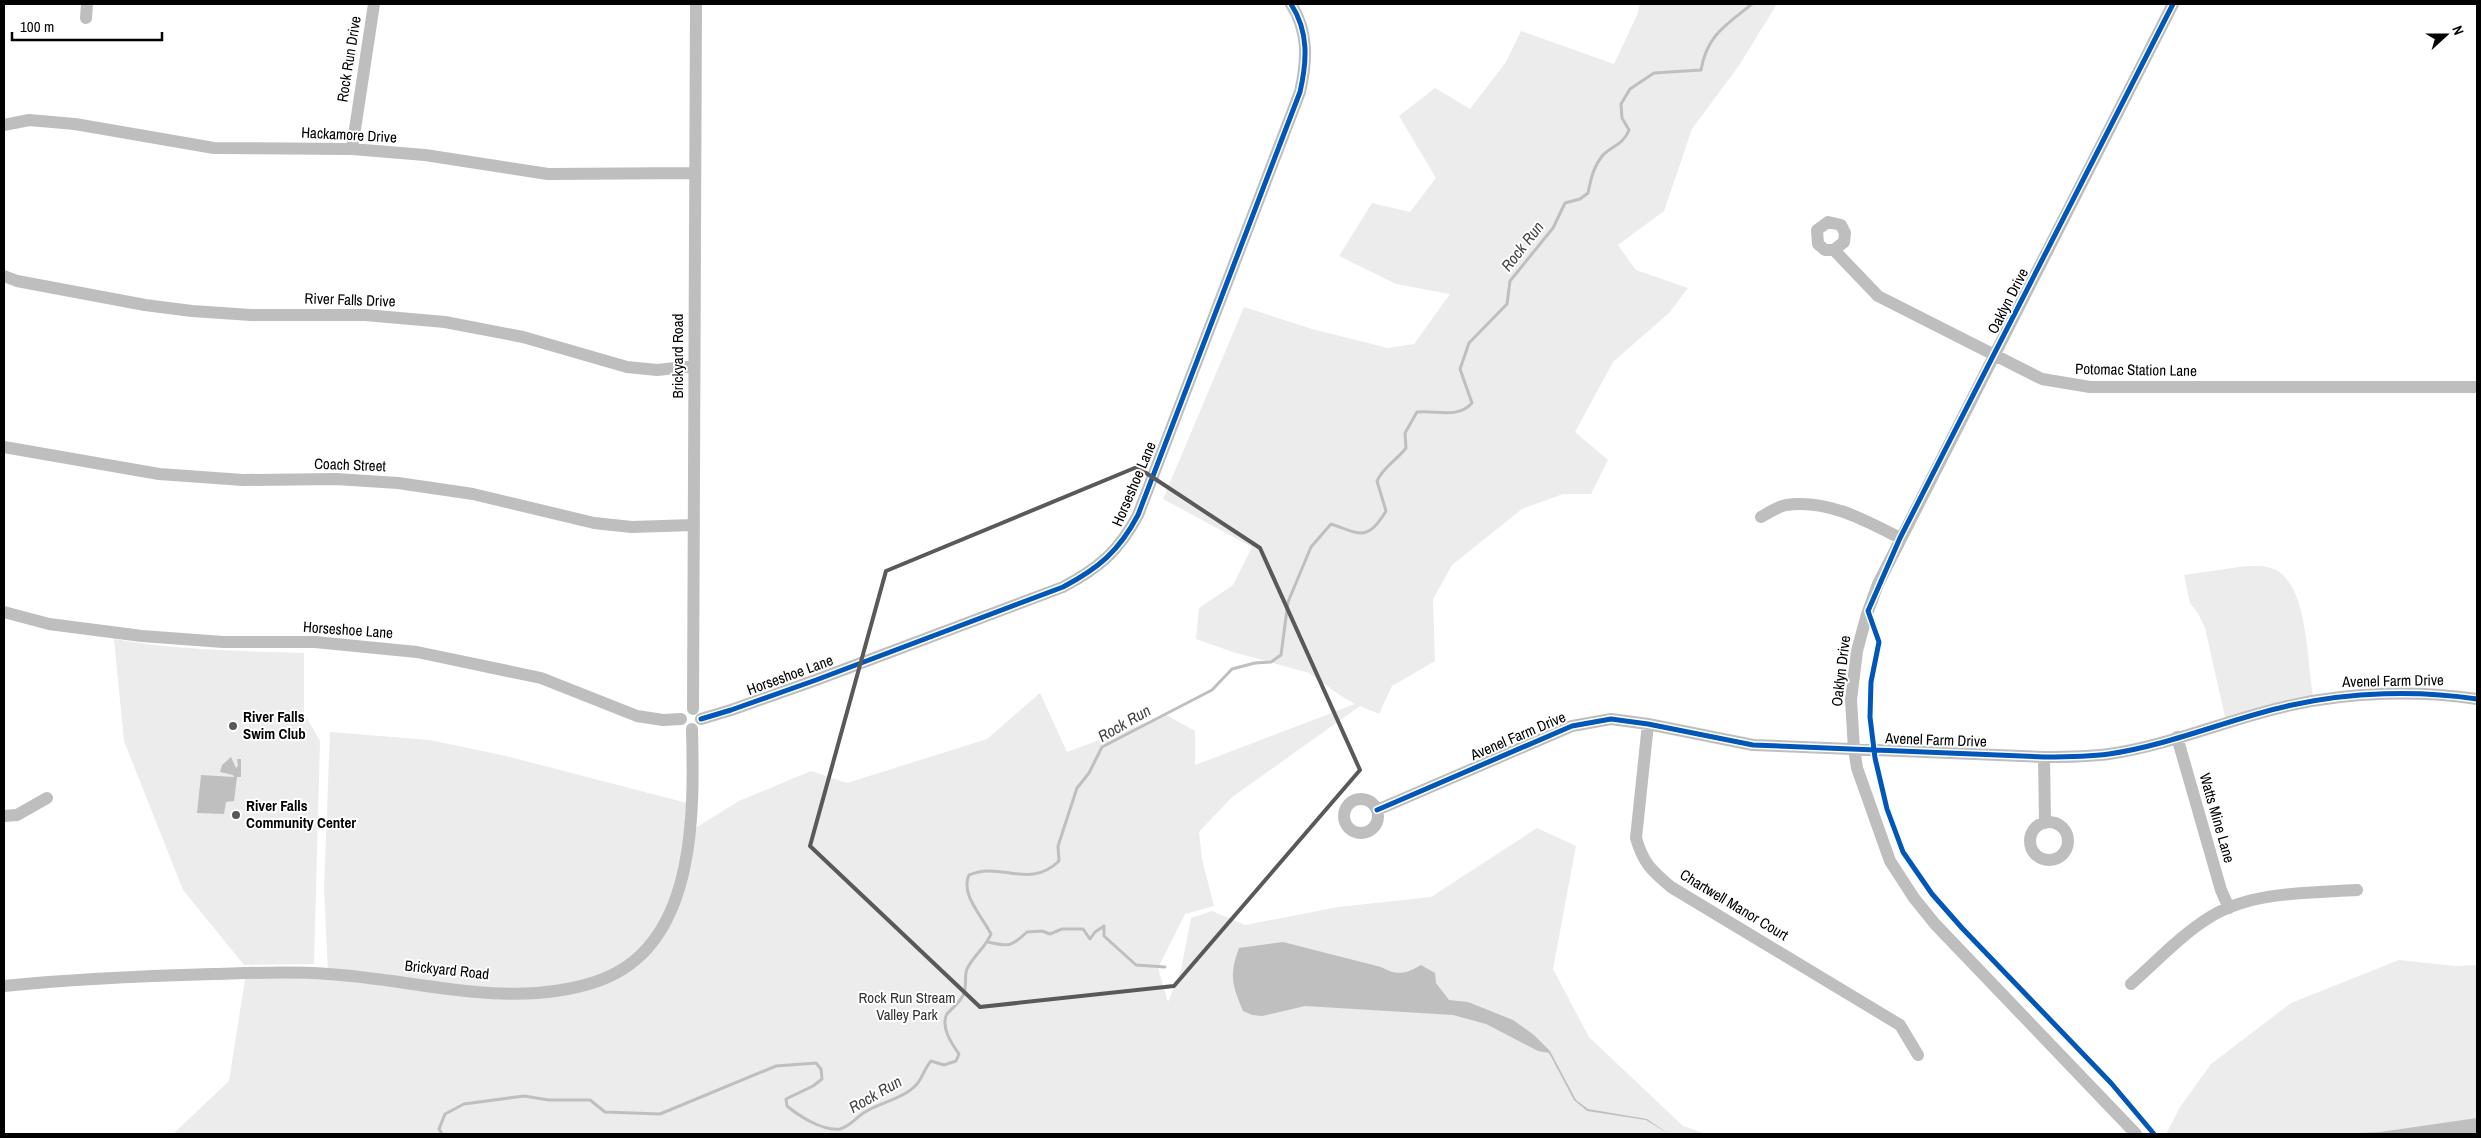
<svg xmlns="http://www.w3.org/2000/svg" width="2481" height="1138" font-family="'Archivo Narrow',sans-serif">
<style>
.green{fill:#ececec}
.water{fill:#bfbfbf}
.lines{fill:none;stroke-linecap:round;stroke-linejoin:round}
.stream{stroke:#bfbfbf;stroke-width:3}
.minor{stroke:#bebebe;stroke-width:12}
.cycleway-casing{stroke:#fff;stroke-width:8}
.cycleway{stroke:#0057b8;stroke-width:5}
.marked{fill:none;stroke:#595959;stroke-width:4;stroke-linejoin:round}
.poi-dot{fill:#595959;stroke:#fff;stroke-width:2}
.labels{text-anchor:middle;stroke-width:4;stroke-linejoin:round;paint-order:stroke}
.street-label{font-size:15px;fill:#000;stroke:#fff}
.poi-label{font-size:15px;font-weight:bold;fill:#000;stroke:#fff;text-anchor:start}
.park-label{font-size:15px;fill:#333;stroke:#fff}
.water-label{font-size:16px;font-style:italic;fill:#444;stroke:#fff}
</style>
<rect width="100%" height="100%" fill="#fff"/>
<path class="green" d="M1639,4h138l-39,63 -46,62 -28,82 -46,34 18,25 52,18 -19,25 -56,49 -38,70 33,28 -17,34h-28l-41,15 -70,56 -19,34 2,62 -43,25 -13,28 -19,-8 -129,92 -32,34 3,27 12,47 -29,8 -27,54 10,34 13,-32 10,-52 21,-7 33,14 93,-18 93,-10 106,-69 39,18 -23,123 36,68 94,89 23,8h-1533l56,-53 17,-108h82l-4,-84 6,-157 100,8 76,16 185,48 -2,28 50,-31 72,-30 36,12 140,-44 53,-46 27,59 99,-37 29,16v34l160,-61 -14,-8 -32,-23 -76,-21 -37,-13 3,-31 34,-23 19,-38 -89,-48 81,-192 68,22 76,19 26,-4 36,-50 -54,-10 -57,-28 33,-53 38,9 26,-34 -37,-62 36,-28 35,21 36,-47 15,-31 93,33 24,-51z
M2246,566c10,0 21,-1 30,4 34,19 30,96 38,129l-88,22 -21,-93 -7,-15 -8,-10 -6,-28z
M114,639c62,11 127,12 190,14v60l16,28 -6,223 -70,1 -61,-75 -59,-149z
M2399,960l56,6 22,-1v169h-311l14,-27 31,-43 80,-61z"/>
<path class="water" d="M231,757l5,11 2,-2 -1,-7h4v18h-4l-3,24 -8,1 -2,12 -27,-1 4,-38 33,2 -1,-2 -13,-3 2,-7z
M1283,942l98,25c16,9 25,7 40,-2l14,8 1,10 13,17 19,2 45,18 21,15 16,16 26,49 12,9 59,10 22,15 -23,-14 -59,-9 -13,-11 -25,-47 -11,-2 -52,-27 -33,-9 -148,-9 -43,10 -10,-1 -9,-4c-11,-26 -14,-36 -4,-63z
M2477,1118v16h-138l41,-2z"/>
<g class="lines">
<path class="stream" d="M988,942c21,5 23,5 39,-10l15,-1 8,3 12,-5h21l7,10 5,-7 9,-6v10l32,29 29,2
M442,1134l-3,-5 6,-15 19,-10 60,-8 25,4h41l15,12 55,2 116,-48 40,-3 5,6 1,10 -9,7 -27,13 1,7c12,10 35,25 53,23 9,-2 15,-10 22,-15 16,-12 41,-14 55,-30 6,-7 7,-15 14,-23l13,4 12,-4 3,-7c-7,-10 -19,-27 -12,-40 6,-7 14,-12 17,-21 3,-8 0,-17 3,-24 6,-13 19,-22 24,-35 -9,-18 -31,-40 -22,-59 32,-14 60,15 90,-14l-1,-15 19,-58 12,-15 13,-26 110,-57 20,-21 23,-6 16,-1 10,-7 7,-53 23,-55 20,-23c28,9 36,19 55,-13l-9,-30c6,-14 20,-21 29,-33l-1,-15 12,-21c20,-2 41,7 55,-9l-12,-34 9,-26 38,-39 3,-23 43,-53 12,-25 15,-4 8,-6c3,-14 5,-26 15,-38 9,-9 21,-11 26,-25l-7,-12 -1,-14 9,-15 24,-16 47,-3c6,-35 25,-45 51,-66"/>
<path class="minor" d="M86,18l1,-14
M4,125l25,-5 46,4 139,24 138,1 73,6 123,19 147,-1
M352,149l22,-145
M1834,250l10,-8 1,-9 -4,-8 -13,-3 -11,8 1,14 7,6h9l44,46 164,83 48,8h387
M4,276l13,5 128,24 47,6 59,4h114l80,7 78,15 104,30 30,3 37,-4
M4,447l155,27 84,6 93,-1 62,4 75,11 121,29 38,4 61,-2
M1761,517c7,-4 16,-10 25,-12 41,-6 79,15 114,33
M4,612l45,12 93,12 81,6h92l102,10 124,26 96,38 26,4 18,-1
M693,709l3,-705
M701,719l30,-9 85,-30 247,-93c36,-19 56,-36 75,-72l162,-423c7,-31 9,-60 -9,-88
M1648,724l-12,114c7,25 16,33 35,49l229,138 18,30
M2177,737l44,153 8,18
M2044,757l1,66
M1344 816a17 17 0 1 1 34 0a17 17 0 1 1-34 0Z
M1377,810l195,-84 39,-7 37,5 105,21 291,12c22,0 43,0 65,-3 62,-9 122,-36 183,-49 59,-13 125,-15 185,-6
M4,816l13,-1 30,-17
M2030 841a19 19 0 1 1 38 0a19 19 0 1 1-38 0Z
M2131,984c26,-23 50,-49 79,-67 42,-26 100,-24 147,-27
M4,986c69,-7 139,-10 209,-12 38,-1 77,-3 115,0 68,4 142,24 209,19 23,-2 52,-7 73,-17 87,-40 84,-167 82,-247
M2136,1134l-201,-210 -21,-26 -24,-37 -33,-93 -3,-19 -3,-49 6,-49 10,-37 11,-30 295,-580"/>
<defs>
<path id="cycleway" d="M701,719l30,-9 85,-30 247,-93c36,-19 56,-36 75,-72l162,-423c7,-31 9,-60 -9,-88
M1377,810l195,-84 39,-7 37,5 105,21 291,12c22,0 43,0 65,-3 62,-9 122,-36 183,-49 59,-13 125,-15 185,-6
M2154,1134l-43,-51 -149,-155 -30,-34 -29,-42 -16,-43 -12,-51 -5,-41 1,-35 8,-40 -11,-31 32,-73 273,-534"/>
</defs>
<use href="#cycleway" class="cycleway-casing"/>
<use href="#cycleway" class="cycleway"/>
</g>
<path class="marked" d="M1137,467l123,81 100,222 -186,216 -194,21 -170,-161 76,-275z"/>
<g class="poi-dot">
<circle cx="233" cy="726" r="5"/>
<circle cx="236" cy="815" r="5"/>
</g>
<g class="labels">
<g class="street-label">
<text transform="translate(349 59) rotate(-81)" y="5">Rock Run Drive</text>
<text transform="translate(349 135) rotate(3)" y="5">Hackamore Drive</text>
<text transform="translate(350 300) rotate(2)" y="5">River Falls Drive</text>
<text transform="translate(2008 301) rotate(-63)" y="5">Oaklyn Drive</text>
<text transform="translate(678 356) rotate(-90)" y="5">Brickyard Road</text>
<text transform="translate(2136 370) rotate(1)" y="5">Potomac Station Lane</text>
<text transform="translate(350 465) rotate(2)" y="5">Coach Street</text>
<text transform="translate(1134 484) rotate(-67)" y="5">Horseshoe Lane</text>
<text transform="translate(348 630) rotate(4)" y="5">Horseshoe Lane</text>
<text transform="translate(1841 671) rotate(-83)" y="5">Oaklyn Drive</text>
<text transform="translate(790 675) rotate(-20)" y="5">Horseshoe Lane</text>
<text transform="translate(2393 681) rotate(-1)" y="5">Avenel Farm Drive</text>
<text transform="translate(1518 736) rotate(-23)" y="5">Avenel Farm Drive</text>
<text transform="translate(1936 740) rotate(2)" y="5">Avenel Farm Drive</text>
<text transform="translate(2217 818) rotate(74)" y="5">Watts Mine Lane</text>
<text transform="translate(1734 905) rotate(31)" y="5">Chartwell Manor Court</text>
<text transform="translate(447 970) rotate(6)" y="5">Brickyard Road</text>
</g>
<g class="poi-label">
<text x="243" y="722">River Falls<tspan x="243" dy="17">Swim Club</tspan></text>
<text x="246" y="811">River Falls<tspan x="246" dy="17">Community Center</tspan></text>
</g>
<g class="park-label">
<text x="907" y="1003">Rock Run Stream<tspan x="907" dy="17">Valley Park</tspan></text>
</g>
<g class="water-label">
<text transform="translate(1522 246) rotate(-52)" y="6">Rock Run</text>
<text transform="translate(1124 723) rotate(-30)" y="6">Rock Run</text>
<text transform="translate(875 1094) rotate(-30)" y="6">Rock Run</text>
</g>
</g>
<rect width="2481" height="1138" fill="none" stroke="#000000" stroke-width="10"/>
<g transform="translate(2446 35) rotate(69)" stroke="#ffffff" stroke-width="4" paint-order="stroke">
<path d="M0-4L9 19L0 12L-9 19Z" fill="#000000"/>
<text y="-8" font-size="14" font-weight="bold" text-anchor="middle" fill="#000000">N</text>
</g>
<path d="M12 32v8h150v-8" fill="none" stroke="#000000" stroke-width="2.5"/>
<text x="20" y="32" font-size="15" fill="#000000" stroke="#ffffff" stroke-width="4" paint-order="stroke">100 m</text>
</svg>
